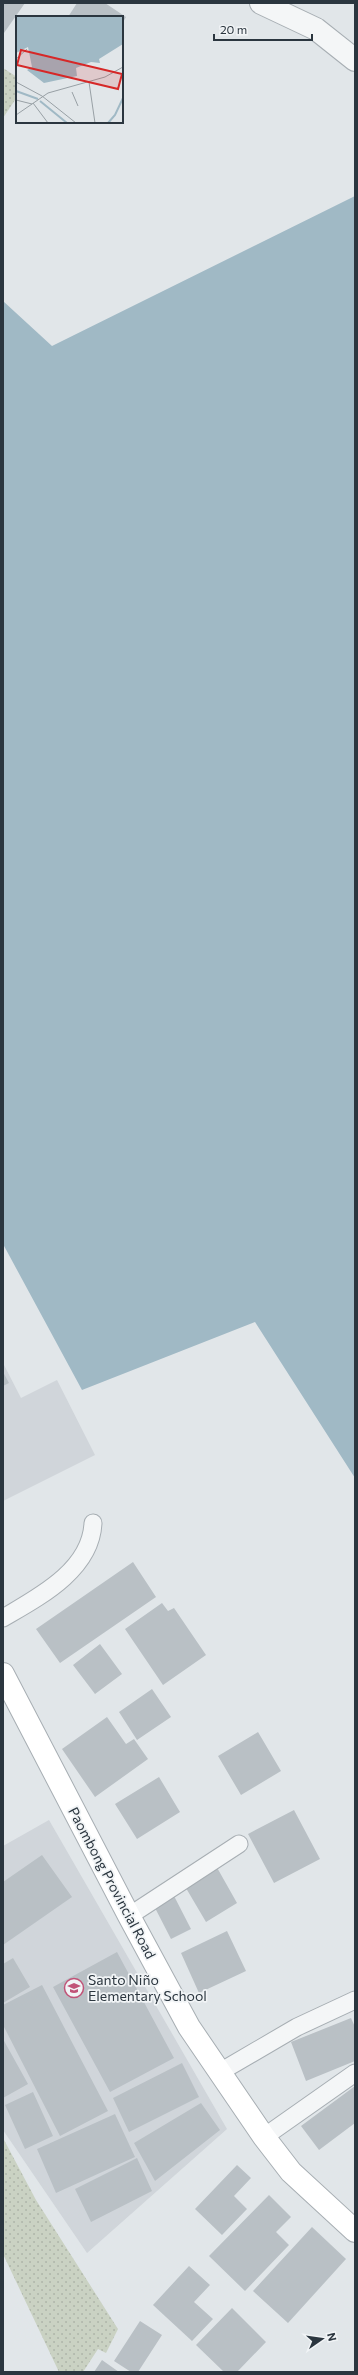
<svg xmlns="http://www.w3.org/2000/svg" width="358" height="2375" font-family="Commissioner,sans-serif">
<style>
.built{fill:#d0d5da}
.grass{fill:url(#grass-dots)}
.water{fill:#a0b9c5}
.building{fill:#b9c0c5}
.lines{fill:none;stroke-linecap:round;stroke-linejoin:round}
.service-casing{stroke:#a7aeb3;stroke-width:19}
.minor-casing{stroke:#a7aeb3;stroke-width:24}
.secondary-casing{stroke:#a7aeb3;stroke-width:24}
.service{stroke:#f4f6f7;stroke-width:17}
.minor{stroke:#f4f6f7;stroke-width:22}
.secondary{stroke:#fff;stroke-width:22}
.labels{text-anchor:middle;stroke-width:3.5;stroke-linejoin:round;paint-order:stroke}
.street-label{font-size:14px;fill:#2b363f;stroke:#f1f4f6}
.poi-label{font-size:14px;fill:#2b363f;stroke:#f1f4f6;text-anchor:start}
.inset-river{fill:none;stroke:#a0b9c5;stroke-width:2}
.inset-road{fill:none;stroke:#98a0a5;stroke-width:1}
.view{fill:#d62828;fill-opacity:0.15;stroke:#d62828;stroke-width:2}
.inset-edge{fill:none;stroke:#2b363f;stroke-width:2}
</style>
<defs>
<pattern id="grass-dots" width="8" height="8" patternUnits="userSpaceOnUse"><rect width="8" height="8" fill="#cad2c3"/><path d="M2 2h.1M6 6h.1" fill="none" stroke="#aeb5a9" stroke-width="1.8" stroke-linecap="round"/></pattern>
</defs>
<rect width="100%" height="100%" fill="#e1e6e9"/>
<path class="built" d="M3,1363l18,35 36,-18 38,75 -92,46z
M49,1820l178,309 -140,124 -84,-123v-284z"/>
<path class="grass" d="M3,68l14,9v20l-14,21z
M3,2138l33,62 82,129 -12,24 -8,-4 -15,23h-24l-56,-118z"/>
<path class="water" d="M355,196v1282l-100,-156 -173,68 -79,-146v-943l49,45z"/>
<path class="building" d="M3,3h22l-21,30 -1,-1z
M77,3h28l21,14 -4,7v-7h-54z
M3,1372l6,11 -6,3z
M133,1562l23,35 -96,66 -24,-34z
M162,1603l6,8 6,-3 32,47 -43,30 -38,-56z
M100,1644l22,30 -27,20 -22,-29z
M152,1689l19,28 -34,23 -18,-28z
M107,1717l19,27 8,-5 14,20 -53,38 -33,-48z
M258,1732l23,39 -40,24 -23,-39z
M159,1777l21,35 -43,27 -22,-35z
M294,1810l26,49 -46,24 -26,-49z
M42,1855l30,42 -69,48v-63z
M215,1864l22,39 -31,19 -23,-39z
M173,1894l18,35 -20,10 -18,-35z
M227,1931l19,40 -47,22 -18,-40z
M117,1952l57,106 -64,34 -57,-105z
M13,1958l17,29 -27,16v-39z
M42,1985l66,126 -48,25 -57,-111v-20z
M351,2018l4,9v34l-49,20 -15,-39z
M3,2039l25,45 -25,14z
M182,2063l17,34 -70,35 -16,-34z
M355,2086v37l-36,27 -18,-24z
M33,2092l20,44 -28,13 -20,-44z
M201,2103l19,27 -65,51 -21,-38z
M115,2114l20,43 -79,36 -19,-44z
M137,2158l15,33 -61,31 -16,-33z
M237,2165l14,13 -17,18 13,13 -25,26 -27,-26z
M269,2195l22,22 -15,15 13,13 -44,46 -36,-35z
M312,2227l34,32 -58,64 -35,-32z
M189,2266l21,19 -16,17 19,17 -21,22 -39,-36z
M232,2308l34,34 -29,30h-13l-28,-27z
M140,2321l22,14 -24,37h-7l-17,-11z
M102,2360l17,12h-25z"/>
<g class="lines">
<defs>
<path id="service" d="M3,1618c36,-21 88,-48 90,-95
M129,1916l110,-72
M220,2072l77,-45 58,-27
M264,2137l91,-64"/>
<path id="minor" d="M261,3l55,26 39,31"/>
<path id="secondary" d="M3,1674l126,242 60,111 75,110 27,35 64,59"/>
</defs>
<use href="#service" class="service-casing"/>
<use href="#minor" class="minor-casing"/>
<use href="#secondary" class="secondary-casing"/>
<use href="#service" class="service"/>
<use href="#minor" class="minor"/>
<use href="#secondary" class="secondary"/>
</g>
<defs>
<symbol id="school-ring" viewBox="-11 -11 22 22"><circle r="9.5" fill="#f1f4f6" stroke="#c15378" stroke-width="1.5"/><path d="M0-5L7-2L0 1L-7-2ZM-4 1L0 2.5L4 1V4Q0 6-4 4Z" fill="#c15378"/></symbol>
</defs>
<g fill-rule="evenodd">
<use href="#school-ring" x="63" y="1977" width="22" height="22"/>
</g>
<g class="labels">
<g class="street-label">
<text transform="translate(112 1883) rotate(62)" y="5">Paombong Provincial Road</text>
</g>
<g class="poi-label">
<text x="88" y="1985">Santo Niño<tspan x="88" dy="16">Elementary School</tspan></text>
</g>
</g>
<g transform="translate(16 16)">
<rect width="107" height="107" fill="#e1e6e9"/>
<path d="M0,0h107v28l-24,15 1,4 -9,-1 -15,6 1,8 -33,7 -17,-13 5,-3 -4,-20 -12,6z" fill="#a0b9c5"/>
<path class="inset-river" d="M0,75l22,8M24,85l27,22M92,107l7,-8 8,-17"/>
<path class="inset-road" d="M0,43l11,-10M0,66l26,14 34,27M73,66l6,41M56,76l6,14M0,84l16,4M17,87l15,20M0,99l32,-22 57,-16 18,-10"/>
<path class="view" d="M5,34l101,24 -4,15 -101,-24z"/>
<rect width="107" height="107" class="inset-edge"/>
</g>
<rect width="358" height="2375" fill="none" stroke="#2b363f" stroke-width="8"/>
<g transform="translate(322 2339) rotate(77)" stroke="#f1f4f6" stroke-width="3" paint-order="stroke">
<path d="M0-3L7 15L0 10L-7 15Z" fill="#2b363f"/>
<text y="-6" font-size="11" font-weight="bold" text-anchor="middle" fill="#2b363f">N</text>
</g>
<path d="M214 34v6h98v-6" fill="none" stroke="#2b363f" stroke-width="2"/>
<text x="220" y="34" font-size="12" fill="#2b363f" stroke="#f1f4f6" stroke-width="3" paint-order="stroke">20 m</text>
</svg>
